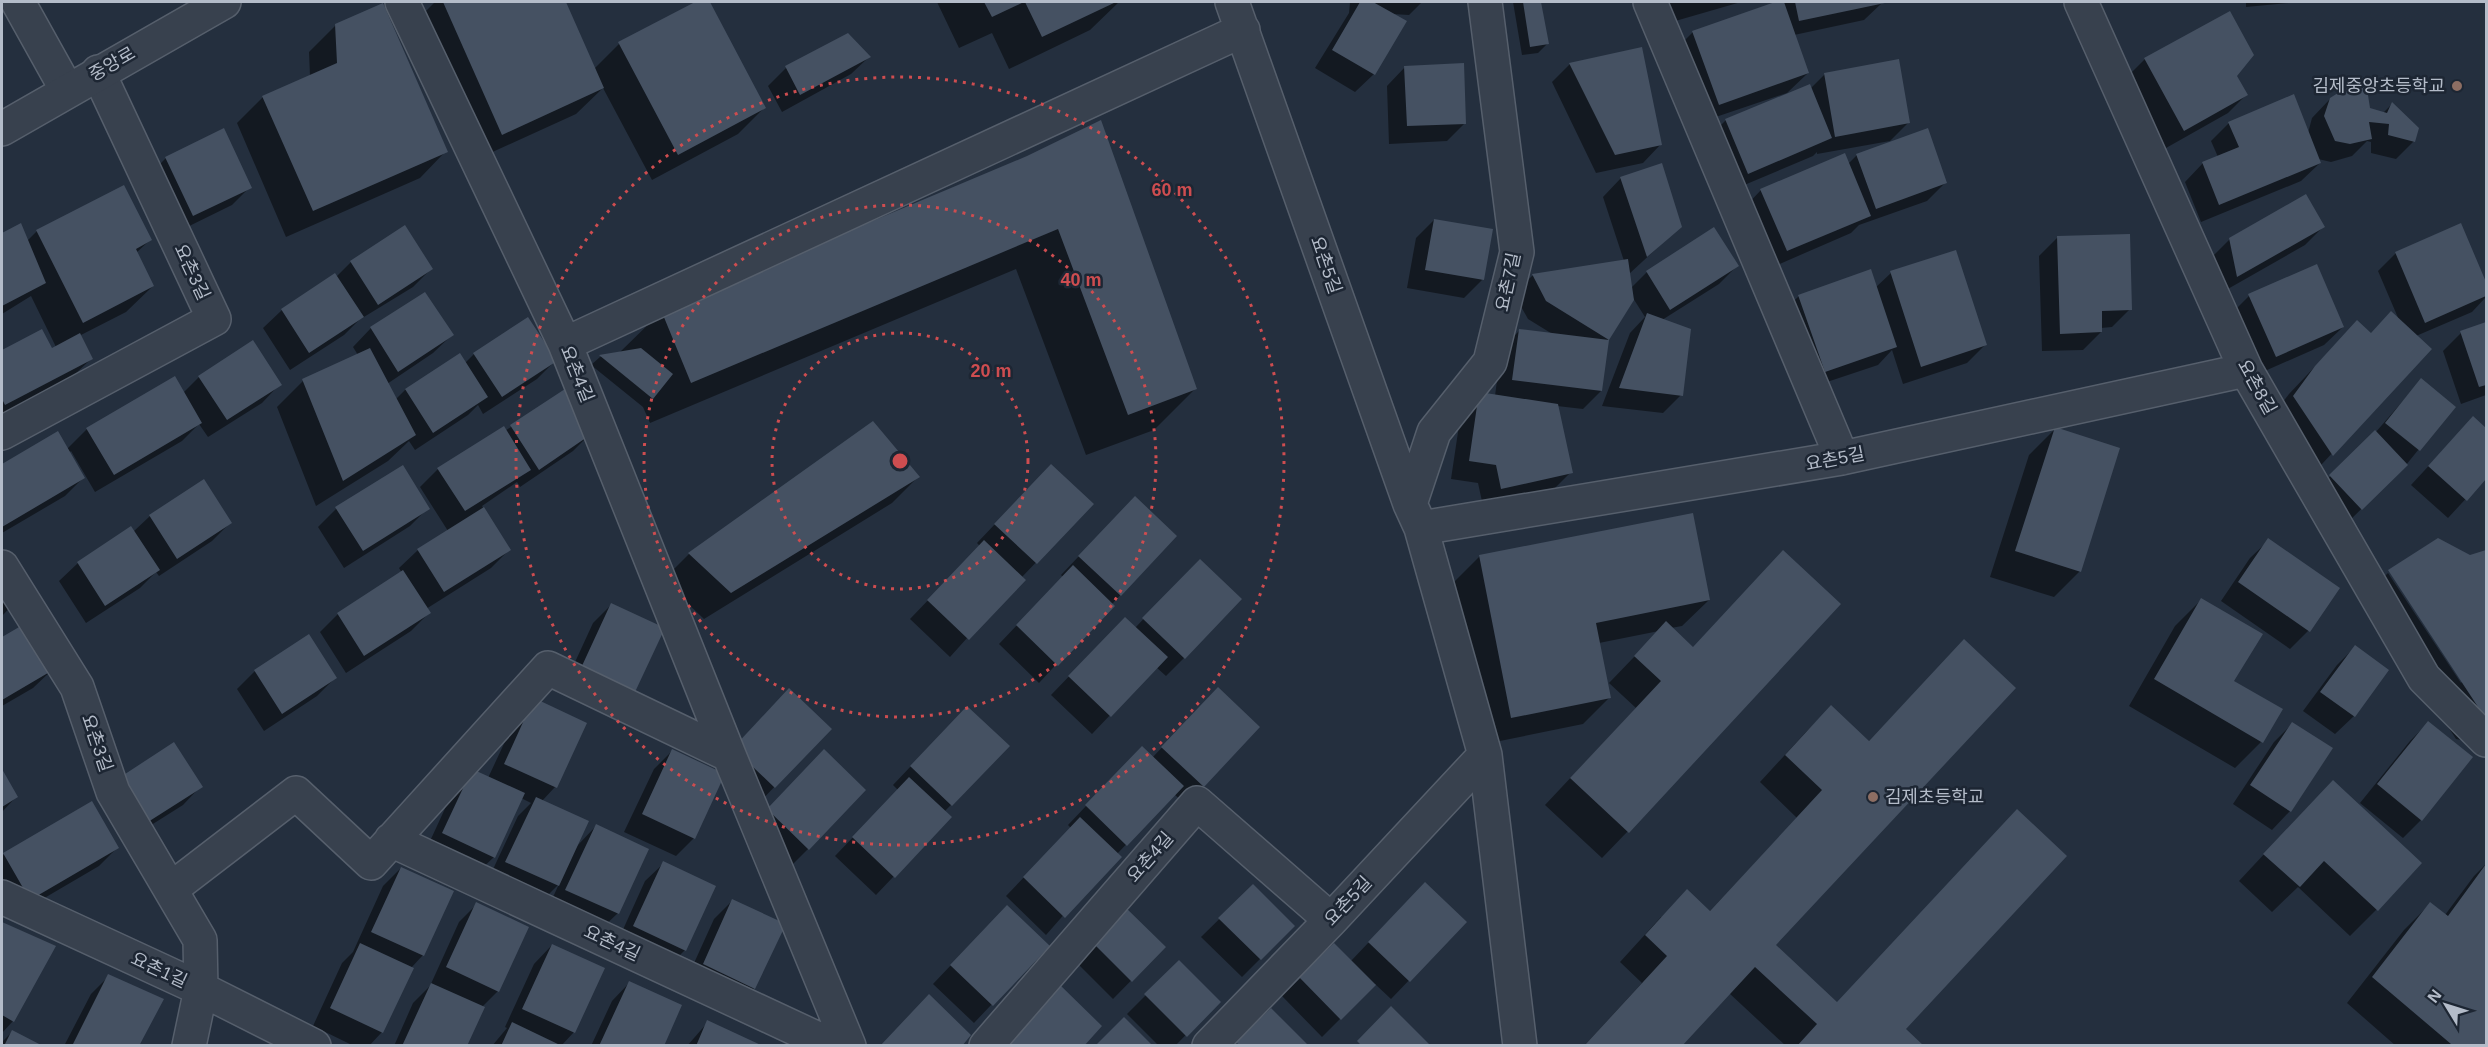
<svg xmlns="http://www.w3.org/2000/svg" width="2488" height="1047" font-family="Arial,'Noto Sans KR',sans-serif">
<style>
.shadow{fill:#0007}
.building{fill:#455162}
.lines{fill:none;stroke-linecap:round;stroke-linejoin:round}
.minor-casing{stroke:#565f6c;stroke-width:36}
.tertiary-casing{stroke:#565f6c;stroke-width:36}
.minor{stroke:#38414e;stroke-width:33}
.tertiary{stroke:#38414e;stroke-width:33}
.ring{fill:none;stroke:#ce4d50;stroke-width:3;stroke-dasharray:3 6}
.education-dot{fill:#8d6e63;stroke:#1d2633;stroke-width:2}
.labels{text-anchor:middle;stroke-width:5;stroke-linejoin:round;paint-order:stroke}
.street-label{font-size:18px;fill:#b4bcc9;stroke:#1d2633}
.poi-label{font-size:18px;fill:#b4bcc9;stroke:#1d2633;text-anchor:end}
.centre{fill:#ce4d50;stroke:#1d2633;stroke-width:3}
.ring-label{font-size:18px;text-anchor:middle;font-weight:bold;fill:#ce4d50;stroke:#1d2633;stroke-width:5;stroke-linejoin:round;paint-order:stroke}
</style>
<rect width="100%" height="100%" fill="#242f3e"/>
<path class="shadow" d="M435,2h129l30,67 25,-25 79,-42h11l55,106 -26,26 -86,46 -49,-92 -27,26 -101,46 -60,-138z
M937,2h182l-29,28 -81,39 -17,-36 -33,15z
M1350,2h72l-13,13 -17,-1 -18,60 -19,18 -40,-24 34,-55z
M1513,2h27l7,42 -9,9 -16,2z
M1658,2h83l-76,22z
M1774,2h109l-19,18 -70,15 14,38 -21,20 -86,29 -26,-72 18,-18 81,-29z
M2246,2h53l-53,5z
M336,25l110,126 -26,27 -134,59 -49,-114 26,-26 47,-21 -1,-24z
M1640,49l21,95 -18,19 -47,10 -44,-91 18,-18z
M869,57l-18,17 -69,38 -14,-26 18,-18z
M2145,59l90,17 11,19 -18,18 -62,35 -39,-71z
M1405,67l60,56 -18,18 -58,3 -2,-58z
M1825,74l83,49 -18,18 -73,13v-2l-4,4 -83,35 -22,-53 18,-18 85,-32z
M2330,99l53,14 9,-9 22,37 -18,18 -25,-6v-11l-4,-1 -15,15 -21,6 -13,-3 2,4 -19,18 -100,41 -16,-40 18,-19 15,-6 -7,-16 18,-18 79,10 4,-15z
M1857,155l88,28 -18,18 -68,24 -8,8 -83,36 -25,-60 18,-19 87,-26z
M1028,157l167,232 -41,41 -68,25 -70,-186 -366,154 -7,-16 -52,-42 9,-8 19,-4 43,-42z
M166,158l84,29 -18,18 -57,28 -27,-57z
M1621,178l60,48 -52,48 2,14 16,-16 67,-43 23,37 -18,18 -57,36 19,75 -18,18 -61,-7 28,-73 15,-16 -12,-19 -25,42 -7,51 -18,18 -26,-3 14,66 -18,18 -70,16 -5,-23 -27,-4 10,-67 34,-16 6,-47 18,-18 35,4 -26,-16 -14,-25 18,-18 92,-15 -21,-64z
M1434,220l48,60 -18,18 -57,-10 9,-50z
M20,225l7,16 10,-10 113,9 -14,13 17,33 -27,26 -47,24 12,23 -19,18 -70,37v-62l40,-21 10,19 4,-3 -25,-51 -29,18v-79z
M2460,225l26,60v12l-14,15 -56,24 14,13 -124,132 -39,-58 22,-29 68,-72 13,12 29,-14 -21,-49 18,-18z
M404,227l27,42 -18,18 -54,33 -15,15 -54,35 -27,-42 19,-18 54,-33 15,-15z
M2323,227l-18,18 -86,49 -7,-37 18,-18z
M2058,237l72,72 -18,18 -11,1v4l-18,18 -41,1 -3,-95z
M1891,273l94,72 -18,18 -64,21 -11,-34 -14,15 -72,24 -26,-75 19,-18 76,-8z
M424,294l28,41 -19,18 -46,31 8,16 10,-10 54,-35 6,8 9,-9 81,7 -18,18 -54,35 -5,-9 -10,10 -53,35 -6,-9 -21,20 -72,45 -39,-99 26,-26 55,-26 -5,-8 18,-19z
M2249,296l94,31 -19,18 -66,29 -27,-60z
M2486,323v72l-25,9 -18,-53 18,-18z
M199,377l81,7 -18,19 -54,34 -9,-13 -17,17 -87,51 -24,-41 -2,2 14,25 -18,18 -63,37v-68l55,-32 10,16 20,-20 96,-36z
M2421,380l32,27 -47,58 -63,62 -31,-33 63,-61z
M564,391l27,42 -18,18 -53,36 -3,-5 -35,24 27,44 -18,18 -65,41 3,4 -18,18 -65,42 -26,-41 18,-18 64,-41 -3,-5 19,-18 30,-19 -28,-44 18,-18 67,-38z
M2473,418l13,12v47l-38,41 -37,-33z
M2055,429l25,142 -26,26 -64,-20 39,-122z
M918,477l-26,26 -188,116 -41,-39 26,-26z
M203,481l27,42 -18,18 -53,35 -3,-4 -16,16 -54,35 -27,-42 19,-18 53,-35 2,4 17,-16z
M1033,484l59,20 -71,74 -71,79 -40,-38 70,-73 -3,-3z
M428,508l-18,18 -66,42 -26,-41 18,-18z
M1117,516l58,20 -136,147 -40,-39 64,-67 -2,-2z
M2269,540l69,49 -30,42 -18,18 -69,-48 29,-43z
M2486,552v101l-2,3 2,2v68l-16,16 -14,-3 -93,-141 25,-25 73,110 2,-2 7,-125z
M1480,556l229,44 -27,26 -11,2 21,20 -64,183 -26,27 -57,-53 91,-97 -27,-25 50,-52 -60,12 10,55 -26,26 -98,20 -31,-162z
M2,578l13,24 -13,14z
M1181,579l3,79 -18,18 -10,-9 -64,67 -41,-39 56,-58 28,-9z
M2201,600l31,82 29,60 -26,26 -106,-62 46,-80z
M612,604l4,106 -52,-24 29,-63z
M25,625l27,45 -19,18 -31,18v-68z
M1964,641l-190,304 62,58 68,26 18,17h-136l-57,-53 -49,53h-96l58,-63 -22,-21 41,-45 48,-5 88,-94 -37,-36 45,-49 26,-26 37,35z
M2355,647l32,23 -33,46 -19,18 -32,-23 34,-46z
M255,671l80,7 -18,18 -53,35 -27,-42z
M534,700l21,87 -13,14 35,45 19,-20 22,87 -19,18 -51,-23 11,-24 -19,19 -52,-23 30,-64 13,-13 -10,-5 -27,59 -19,18 -50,-23 29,-63 18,-19 16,8 28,-60z
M1200,707l58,21 -73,76 -11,-10 -57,60 -71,81 -40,-39 65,-68 -3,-3 56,-59 28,-8z
M771,708l59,21 -74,77 -33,-32 -29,64 -18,18 -52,-24 30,-63 18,-18 50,22 -6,-6z
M2428,723l-7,97 -18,18 -43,-35 50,-62z
M2292,724l-2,87 -18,19 -39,-26 41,-62z
M949,726l59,21 -64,65 -50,64 -18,19 -41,-39 63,-66 -5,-5z
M806,770l2,79 -18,18 -40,-39z
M2,772l14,25 -14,15z
M201,786l-18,19 -54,34 -27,-42z
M2307,808l70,101 -27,27 -52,-49 -26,25 -33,-31z
M117,848l-18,18 -87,51 -10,-18v-42l2,-3z
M664,863l21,87 -18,18 -51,-23 29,-64z
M2486,864v182h-90l-49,-43 57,-73 26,-26 15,11 29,-39z
M401,868l22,87 -12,13 -29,64 -13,14h-15l-41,-20 29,-63 11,-11 30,-66z
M1253,886l40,40 -51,51 -41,-40z
M732,901l22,87 -18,18 -51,-23 29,-64z
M1407,902l58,20 -74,77 -16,-15 -53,53 -40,-41 52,-51 16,17z
M477,904l21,87 -16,16 -17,39h-71l19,-43 17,-17 29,-64z
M1124,908l40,39 -51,52 -40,-40z
M2,924l52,22 -41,75 -11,12z
M989,925l3,79 -18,19 -41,-39z
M552,945l51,24 -29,63 -13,14h-69l15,-18 -2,-1 29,-63z
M1179,962l39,40 -43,44h-16l-32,-32z
M109,976l28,70h-73l27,-52z
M630,982l32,64h-71l21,-45z
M708,1022l51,24h-72z
M12,1032l27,14h-37v-4z"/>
<path class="building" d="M443,2h123l38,86 -102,47z
M695,2h15l56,106 -88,47 -60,-113z
M984,2h40l-32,15z
M1025,2h91l-74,35z
M1360,2h13l34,19 -32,54 -43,-25z
M1523,2h18l8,42 -19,3z
M1775,2h9l25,71 -90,32 -27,-74z
M1795,2h90v1l-86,18z
M383,3l65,149 -135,59 -51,-115 75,-33 -2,-39z
M2230,11l24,44 -17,21 11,19 -64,36 -40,-73z
M848,33l23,24 -71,38 -15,-29z
M1642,47l20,98 -47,10 -46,-92z
M1899,59l11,64 -75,14 -11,-64z
M1464,63l2,61 -59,2 -3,-60z
M2365,76l5,32 17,5 5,-11 27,26 -4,14 -27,-7 1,-11 -20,-2 3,17 -22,5 -15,-3 -11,-25 6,-18z
M1810,84l22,54 -84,36 -23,-55z
M2294,94l27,69 -102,42 -17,-43 37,-15 -11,-25z
M1101,120l96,269 -69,26 -70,-186 -367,154 -30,-73 366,-154z
M224,128l28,60 -59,28 -28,-59z
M1928,128l19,55 -71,26 -20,-55z
M1845,153l26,63 -84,35 -27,-62z
M1662,163l20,64 -35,30 -27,-80z
M124,185l28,55 -16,9 18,37 -71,37 -47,-93z
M2306,194l19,33 -88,50 -8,-39z
M1434,219l59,10 -9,51 -59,-10z
M21,223l25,60 -44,23v-73z
M2461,223l25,59v14l-61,27 -30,-71z
M405,225l28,44 -55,36 -28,-44z
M1714,227l25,39 -69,44 -24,-39z
M2130,234l2,76 -30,1v21l-42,2 -3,-98z
M1956,250l31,95 -66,22 -31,-96z
M1628,259l6,41 -25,40 -63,-39 -14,-27z
M2317,264l27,63 -68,30 -28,-63z
M1871,269l26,78 -72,25 -27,-77z
M335,273l29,44 -55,36 -28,-44z
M425,292l29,43 -56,37 -28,-45z
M2391,311l41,38 -99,107 -40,-60 22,-30 42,-46 14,13z
M1647,313l44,16 -8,67 -64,-8z
M528,317l29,44 -55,36 -29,-44z
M2486,322v63l-7,2 -19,-56z
M42,329l10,19 28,-15 13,26 -88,46 -3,-6v-49z
M1519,329l90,11 -7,51 -90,-11z
M253,340l29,45 -55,35 -29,-44z
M370,348l46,87 -73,46 -41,-102z
M641,348l32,26 -20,25 -54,-44z
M460,353l28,44 -55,36 -28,-44z
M175,376l27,47 -88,52 -28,-47z
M2421,378l35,29 -36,44 -35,-28z
M565,389l28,44 -54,37 -29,-45z
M1479,392l79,12 15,69 -72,16 -5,-24 -27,-4z
M2473,416l13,12v51l-19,22 -39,-35z
M873,421l47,56 -189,116 -43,-40z
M504,426l27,44 -66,41 -28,-43z
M2055,427l65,21 -39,124 -66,-21z
M2375,430l33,35 -46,45 -33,-35z
M58,431l27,47 -83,49v-63z
M1051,464l43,40 -57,60 -43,-40z
M403,465l27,44 -67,42 -28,-44z
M204,479l28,44 -55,36 -28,-44z
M1135,496l42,40 -56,60 -43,-40z
M484,507l27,43 -67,42 -27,-43z
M1693,513l17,87 -114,23 15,75 -100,20 -32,-163z
M131,526l29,44 -55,36 -28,-44z
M2268,538l72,50 -30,44 -72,-50z
M2438,538l32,17 16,-5v164l-4,-1 -94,-143z
M984,540l42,40 -57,60 -42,-40z
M1783,550l58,54 -212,229 -59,-55 91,-97 -27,-25 32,-35 27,26z
M1200,559l42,40 -57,60 -43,-41z
M1073,565l42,41 -57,60 -42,-41z
M403,570l28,43 -67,43 -27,-43z
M2201,598l62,36 -29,47 49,28 -20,34 -109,-64z
M611,603l54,25 -30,64 -54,-24z
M1125,617l43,40 -57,60 -43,-41z
M26,623l27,47 -51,30v-63z
M309,634l28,44 -55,36 -28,-44z
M1964,639l52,49 -240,257 61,57 180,-193 50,47 -161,173 18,17h-127l20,-22 -62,-57 -73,79h-98l83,-90 -22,-21 42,-46 23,22 112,-121 -37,-35 46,-50 38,36z
M2355,645l34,25 -34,47 -35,-25z
M1218,687l42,40 -56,60 -43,-40z
M789,688l43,41 -57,59 -42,-40z
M534,698l53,25 -30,65 -53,-24z
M967,706l43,40 -58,60 -42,-40z
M2428,721l45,36 -51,64 -45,-37z
M2292,722l41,26 -42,64 -41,-27z
M174,742l29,45 -55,35 -29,-44z
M1142,746l42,40 -57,60 -42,-41z
M672,749l53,25 -30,65 -53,-25z
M824,749l42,41 -57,60 -42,-41z
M2,769l16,28 -16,10z
M472,769l53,24 -30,65 -53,-25z
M909,777l43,40 -57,61 -43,-41z
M2333,780l89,83 -44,48 -54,-50 -24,26 -37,-33z
M536,797l53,24 -30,65 -54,-24z
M92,801l27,47 -89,52 -27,-47z
M1080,817l42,40 -57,61 -42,-41z
M596,824l53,25 -30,65 -54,-24z
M663,861l53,25 -30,65 -53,-25z
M2486,864v182h-36l1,-2 -79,-67 58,-75 18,14z
M401,867l53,24 -30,65 -53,-24z
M1425,882l42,40 -57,60 -42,-40z
M1253,884l42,42 -34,34 -43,-42z
M732,899l54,25 -31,65 -52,-25z
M476,902l53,25 -30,65 -53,-25z
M1007,905l43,41 -57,60 -43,-41z
M1124,906l42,41 -34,35 -42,-42z
M2,922l54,24 -42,76 -12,-7z
M360,943l54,25 -31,65 -53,-25z
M1334,943l42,42 -35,35 -42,-43z
M552,944l53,24 -30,65 -53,-24z
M1179,960l42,42 -34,35 -43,-43z
M108,974l56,25 -25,47h-67z
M629,981l53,24 -18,41h-65z
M431,983l54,24 -18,39h-65z
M1060,985l42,41 -18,20h-82z
M929,994l42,41 -9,11h-82z
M1391,1006l40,40h-69l-5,-5z
M1271,1008l38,38h-69l-4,-4z
M1124,1017l29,29h-58z
M707,1020l56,26h-67z
M512,1022l50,24h-61z
M12,1030l31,16h-39z"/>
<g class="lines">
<defs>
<path id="minor" d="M18,2l49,88
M402,2l163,342 164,411 120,291
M1232,2l178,502 11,24 64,227 35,291
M1650,2l192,456
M2081,2l165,368 178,308 62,62
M565,344l678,-314
M2,433l212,-114 -116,-247
M1410,504l24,-72 56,-70 27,-110 -32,-250
M1421,528l421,-70 404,-88
M2,567l75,120 36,105 87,148 1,49 -12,57
M391,840l442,206
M171,889l125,-96 75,70 177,-195 181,87
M2,897l199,92 113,57
M986,1046l211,-243 134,117
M1209,1046l122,-126 154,-165"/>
<path id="tertiary" d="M2,129l222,-127"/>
</defs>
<use href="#minor" class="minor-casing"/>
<use href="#tertiary" class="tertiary-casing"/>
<use href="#minor" class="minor"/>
<use href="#tertiary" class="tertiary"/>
</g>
<g class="ring">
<circle cx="900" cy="461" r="128"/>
<circle cx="900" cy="461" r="256"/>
<circle cx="900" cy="461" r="384"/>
</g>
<g class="education-dot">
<circle cx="2457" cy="86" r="6"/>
<circle cx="1873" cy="797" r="6"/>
</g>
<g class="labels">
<g class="street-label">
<text transform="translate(112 64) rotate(-30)" y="6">중앙로</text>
<text transform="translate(1326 265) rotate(71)" y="6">요촌5길</text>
<text transform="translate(192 272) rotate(65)" y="6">요촌3길</text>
<text transform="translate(1508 282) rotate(-78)" y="6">요촌7길</text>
<text transform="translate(577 374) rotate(68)" y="6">요촌4길</text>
<text transform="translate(2257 387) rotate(61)" y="6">요촌8길</text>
<text transform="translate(1835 459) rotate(-11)" y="6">요촌5길</text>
<text transform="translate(97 743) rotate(71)" y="6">요촌3길</text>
<text transform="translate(1150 857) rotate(-49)" y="6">요촌4길</text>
<text transform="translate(1348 901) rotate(-47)" y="6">요촌5길</text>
<text transform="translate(612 943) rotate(25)" y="6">요촌4길</text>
<text transform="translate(159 970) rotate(25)" y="6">요촌1길</text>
</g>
<g class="poi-label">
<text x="2445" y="92">김제중앙초등학교</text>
<text x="1885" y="803" text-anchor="start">김제초등학교</text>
</g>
</g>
<circle cx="900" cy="461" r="9" class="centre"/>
<g class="ring-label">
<text x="1172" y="196">60 m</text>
<text x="1081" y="286">40 m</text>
<text x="991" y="377">20 m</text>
</g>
<rect width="2488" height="1047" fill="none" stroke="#b4bcc9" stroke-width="6"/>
<g transform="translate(2446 1005) rotate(308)" stroke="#1d2633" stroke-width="4.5" paint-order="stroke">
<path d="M0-4.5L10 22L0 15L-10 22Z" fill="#b4bcc9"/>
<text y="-9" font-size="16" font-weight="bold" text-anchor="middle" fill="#b4bcc9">N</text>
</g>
</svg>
